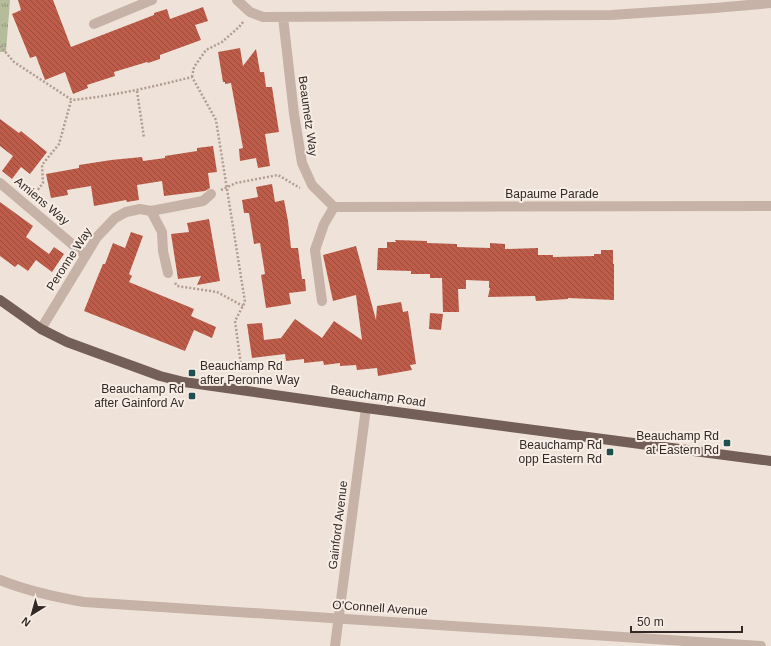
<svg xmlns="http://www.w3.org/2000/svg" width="771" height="646" font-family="Helvetica,sans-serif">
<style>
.park{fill:url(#park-tufts)}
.building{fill:url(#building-back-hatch)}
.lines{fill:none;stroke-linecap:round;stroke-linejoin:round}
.path{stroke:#b19c90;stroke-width:2.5;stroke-dasharray:2 2;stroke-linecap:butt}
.minor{stroke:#c6b2a6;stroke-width:10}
.major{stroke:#735f58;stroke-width:10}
.poi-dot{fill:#1f5050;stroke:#f7ede5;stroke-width:1.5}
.labels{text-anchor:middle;stroke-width:4;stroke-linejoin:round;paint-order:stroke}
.street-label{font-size:12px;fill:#322926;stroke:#f7ede5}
.poi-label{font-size:12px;fill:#322926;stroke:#f7ede5;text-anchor:end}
</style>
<defs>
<pattern id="park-tufts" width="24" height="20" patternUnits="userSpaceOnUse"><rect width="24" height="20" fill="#b4bc9a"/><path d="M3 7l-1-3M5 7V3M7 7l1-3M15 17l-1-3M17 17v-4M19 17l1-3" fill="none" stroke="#93997d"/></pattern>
<pattern id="building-back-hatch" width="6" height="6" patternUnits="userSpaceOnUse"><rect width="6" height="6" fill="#bc5c49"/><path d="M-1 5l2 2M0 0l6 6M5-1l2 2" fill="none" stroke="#994c3d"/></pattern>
</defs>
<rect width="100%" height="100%" fill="#efe3d9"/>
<path class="park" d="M0,0h10l-4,52h-6z"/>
<path class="building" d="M18,0h35l18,47 83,-32v-2l13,-4 3,10 33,-12 5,14 -13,4 6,15 -41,15v4l-12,4 -1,-1 -33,10 1,4 -28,9 1,3 -15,6 -8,-22 -20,8 -9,-24 -6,2 -18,-44 9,-4z
M240,48l3,18 13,-17 4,23h4l2,15h6l7,45 -14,2 5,32 -12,2 -2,-10 -16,3 -1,-12 4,-1 -12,-65 -6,1v-2h-2l-5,-30z
M0,119l19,14 2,-2 26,21 -17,22 -9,-7 -9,12 -10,-8 11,-15 -13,-10z
M213,146l4,26 -9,1 2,15 -5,3 -41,5 -2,-15 -25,4 2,15 -12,2 -1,-2 -32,6 -3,-20 -24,4 1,5 -17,3 -5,-24 33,-6v-3l32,-5 31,-3 1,4 22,-3v-2l32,-5v-3z
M272,184l3,18 9,-2 4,21 3,27h7l4,31h3l1,12 -17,2 2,11 -25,4 -5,-33 4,-1 -5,-31 -6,1 -5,-31h-5l-2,-13 16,-3 -2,-10z
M0,202l33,24 -7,11 23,17 5,-7 10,7 -12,18 -16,-12 -8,11 -10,-7 -3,3 -15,-11z
M209,219l11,62 -23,4 4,-9 -23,3 -7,-45 18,-2 -2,-9z
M131,232l12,4 -14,38 3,2 -3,6 65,27 -3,7 25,11 -4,11 -18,-8 -9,21 -101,-40 14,-35 5,-12h2l8,-21 12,5z
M395,240l32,1v2l30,1v3l33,1v-5l15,1v5l33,-1v7h15v2l41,-1v-2h7v-4h12v14h1v36l-46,-2v1l-32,2 -1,-5 -47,1 2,-9h-1v-7l-23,-1v9h-8l1,23h-16l-1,-34h-12v-4h-19v-3l-34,-1 1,-22h9v-6h9z
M356,246l20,74 1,-14 24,-4 2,10 5,-1 8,53 -6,1 2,5 -34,6 -1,-8 -20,2 -1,-5 -16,1v-3l-16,2 -1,-4 -19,2v-4l-18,2 -1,-7 -33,4 -5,-34 15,-1 2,17 17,-2 14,-19 27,19 12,-17 28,19 -6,-45 -23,6 -10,-46z
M430,313l13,1 -2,16 -12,-1z"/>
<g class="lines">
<path class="path" d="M0,46l14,16 58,38c41,-4 80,-13 120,-23l24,43 29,182 -10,19 7,51
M192,77l2,-10 12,-17 16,-8 17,-15 5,-6
M137,91l7,47
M221,190l15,-7 42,-8 22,13
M33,196l10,-13 -1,-18 17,-21 12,-43
M175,283l2,3 40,6 26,14"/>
<path class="minor" d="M237,0l13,12 13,5 348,-2 104,-7 56,-5
M283,17l11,97 8,49 10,22 22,22
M94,24l58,-24
M0,183l85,72
M334,207l437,-1
M151,211l52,-10 8,-7
M322,301l-7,-51 9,-26 10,-17
M41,329l56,-92 18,-19 11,-6 14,-3 11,2 11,21 1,19 5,22
M0,580c27,11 55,17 84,22l677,44
M335,646l31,-238"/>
<path class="major" d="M0,300l41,29 26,13 93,34 24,6 182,26 405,53"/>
</g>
<g class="poi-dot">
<rect x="188" y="369" width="8" height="8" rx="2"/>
<rect x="188" y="392" width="8" height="8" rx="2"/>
<rect x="723" y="439" width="8" height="8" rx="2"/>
<rect x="606" y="448" width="8" height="8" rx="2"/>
</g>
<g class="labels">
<g class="street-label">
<text transform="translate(308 116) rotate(82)" y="4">Beaumetz Way</text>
<text x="552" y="198">Bapaume Parade</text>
<text transform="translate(42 201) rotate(40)" y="4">Amiens Way</text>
<text transform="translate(69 259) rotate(-57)" y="4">Peronne Way</text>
<text transform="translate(378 396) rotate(8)" y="4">Beauchamp Road</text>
<text transform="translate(338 525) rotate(-83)" y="4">Gainford Avenue</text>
<text transform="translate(380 608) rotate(4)" y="4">O'Connell Avenue</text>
</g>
<g class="poi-label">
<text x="200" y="370" text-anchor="start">Beauchamp Rd<tspan x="200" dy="14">after Peronne Way</tspan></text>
<text x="184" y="393">Beauchamp Rd<tspan x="184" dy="14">after Gainford Av</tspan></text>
<text x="719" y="440">Beauchamp Rd<tspan x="719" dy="14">at Eastern Rd</tspan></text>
<text x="602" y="449">Beauchamp Rd<tspan x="602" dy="14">opp Eastern Rd</tspan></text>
</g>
</g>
<g transform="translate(32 614) rotate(217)" stroke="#f7ede5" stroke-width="3" paint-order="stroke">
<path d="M0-3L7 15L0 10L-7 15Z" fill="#322926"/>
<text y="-6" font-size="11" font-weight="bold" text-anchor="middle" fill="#322926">N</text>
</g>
<path d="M631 626v6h111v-6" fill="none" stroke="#322926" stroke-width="2"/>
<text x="637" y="626" font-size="12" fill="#322926" stroke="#f7ede5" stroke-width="3" paint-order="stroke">50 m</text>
</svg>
